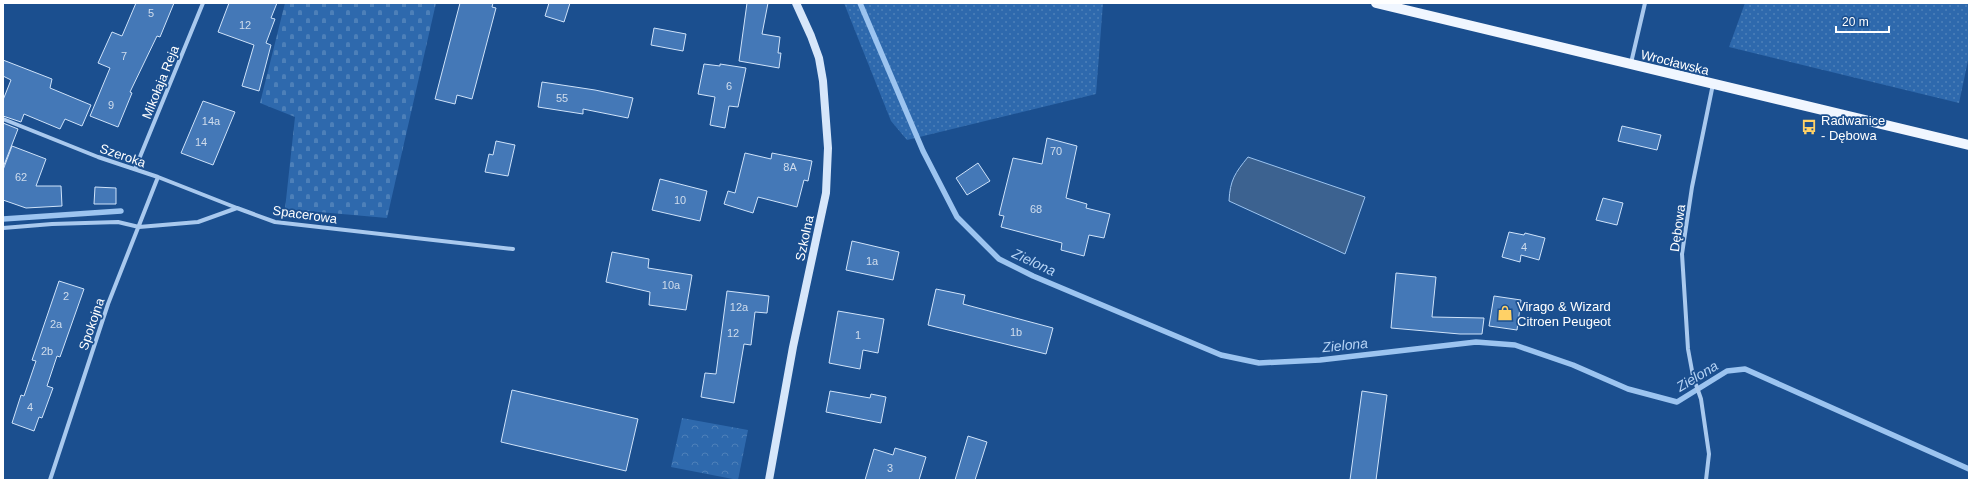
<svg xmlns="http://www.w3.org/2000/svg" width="1972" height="483" font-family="Helvetica,sans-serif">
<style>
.grass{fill:url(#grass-dots)}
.forest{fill:url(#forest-crowns)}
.cemetery{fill:url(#cemetery-stones)}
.water{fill:#3c6290;stroke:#9cc4f0}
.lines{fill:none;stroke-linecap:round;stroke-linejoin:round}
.stream{stroke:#9cc4f0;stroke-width:5.5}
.building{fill:#4478b7;stroke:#cfe3fa}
.street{stroke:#a9c9ee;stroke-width:4}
.secondary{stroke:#d6e6fa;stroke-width:8}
.primary{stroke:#f0f6ff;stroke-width:10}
.labels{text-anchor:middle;stroke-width:3.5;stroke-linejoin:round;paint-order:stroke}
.number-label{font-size:11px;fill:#d0dded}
.street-label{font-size:13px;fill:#fff;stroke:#1b4f8f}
.poi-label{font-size:13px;fill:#fff;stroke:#1b4f8f;text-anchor:start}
.water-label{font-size:14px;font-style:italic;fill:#b5d3f5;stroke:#1b4f8f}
</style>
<defs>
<pattern id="grass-dots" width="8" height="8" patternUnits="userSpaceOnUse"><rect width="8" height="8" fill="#2e69ad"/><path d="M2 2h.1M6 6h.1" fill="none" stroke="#4d80b9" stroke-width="1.8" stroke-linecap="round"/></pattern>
<pattern id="forest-crowns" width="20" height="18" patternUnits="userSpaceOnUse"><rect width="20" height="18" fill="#2e69ad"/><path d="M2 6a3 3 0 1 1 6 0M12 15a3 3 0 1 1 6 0" fill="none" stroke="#4d80b9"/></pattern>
<pattern id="cemetery-stones" width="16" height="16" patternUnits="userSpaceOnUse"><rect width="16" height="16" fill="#2e69ad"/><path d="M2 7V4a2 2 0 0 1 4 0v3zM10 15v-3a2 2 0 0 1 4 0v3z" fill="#4d80b9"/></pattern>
</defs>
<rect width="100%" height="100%" fill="#1b4f8f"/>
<path class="grass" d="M844,3h259l-7,91 -189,46 -16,-19z
M1745,3h224v53l-10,47 -230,-56z"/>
<path class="forest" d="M682,418l66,12 -10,50 -67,-13z"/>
<path class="cemetery" d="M285,3h151l-49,215 -102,-9 10,-92 -35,-14z"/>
<path class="water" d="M1248,157l117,40 -20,57 -116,-53c1,-21 6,-28 19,-44z"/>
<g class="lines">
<path class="stream" d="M860,3l63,148 34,66 42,42 34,17 188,79 38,8 61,-3 156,-18 39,3 58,20 55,24 49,13 50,-31 18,-2 224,100
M3,219l118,-8"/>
</g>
<path class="building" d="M136,3h38l-14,34 -3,-1 -27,56 2,1 -14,34 -28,-11 20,-48 -12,-5 14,-31 10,4z
M229,3h48l-6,15 4,1 -9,24 5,2 -12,46 -17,-5 12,-41 -36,-13z
M460,3h33l-1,4 4,1 -24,91 -15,-4 -2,9 -20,-5z
M549,3h21l-6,19 -19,-6z
M747,3h21l-6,31 18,3 -2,16h3l-2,15 -40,-7z
M654,28l32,6 -3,17 -32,-6z
M3,60l49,19 -2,9 41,17 -9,21 -17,-7 -5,10 -36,-15 -3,8 -18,-6v-16l8,-20 -8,-4z
M704,64l16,2v-2l26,4 -8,39 -9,-1 -4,22 -15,-3 5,-28 -17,-3z
M542,82l53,8 38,8 -5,20 -45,-9v5l-45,-7z
M203,101l32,11 -22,53 -32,-12z
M3,123l15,6 -14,36h-1z
M1622,126l39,9 -4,15 -39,-9z
M1047,138l30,8 -11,52 21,6 -1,4 24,6 -6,24 -15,-3 -5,21 -23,-6 1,-7 -61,-16 3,-11 -5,-1 14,-57 29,6z
M496,141l19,4 -7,31 -23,-4 4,-18 4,1z
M12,146l34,13 -10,27h25l1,20 -36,2 -23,-8v-30z
M745,153l26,6 1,-6 40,8 -4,20 -4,-1 -7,27 -39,-10 -5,16 -29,-9 4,-13 7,2z
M978,163l12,18 -23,14 -11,-17z
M660,179l47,12 -7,30 -48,-11z
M95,187l21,1v16h-22z
M1603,198l20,5 -6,22 -21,-5z
M1509,232l15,3 1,-2 20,5 -6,22 -18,-5 -1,7 -18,-5z
M852,241l47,11 -6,28 -47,-10z
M612,252l37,7 -1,9 44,7 -6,35 -37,-5 1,-13 -44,-10z
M1396,273l40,4 -4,40 52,1 -2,16h-22l-69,-6z
M59,281l25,8 -24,68 -3,-1 -10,30 6,2 -11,30 -3,-1 -5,14 -22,-8 9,-28 3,1 12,-35 -4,-1z
M936,289l29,6 -2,9 90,24 -7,26 -118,-29z
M727,291l42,5 -2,17 -12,-1 -4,33 -7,-1 -10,59 -33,-6 4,-24 11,1z
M1494,296l27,4 -4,30 -28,-4z
M838,311l46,8 -6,34 -15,-3 -3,19 -31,-6z
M512,390l126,29 -12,52 -125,-29z
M830,391l40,7 1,-4 15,3 -5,26 -55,-11z
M1362,391l25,4 -11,85h-26z
M968,436l19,6 -12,38h-20z
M895,448l31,9 -7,23h-54l9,-31 19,6z"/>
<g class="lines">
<path class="street" d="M1631,63l14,-60
M3,119l95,38 60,20 79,31
M135,169l68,-166
M3,228l49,-4 66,-2 21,5 59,-5 39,-14 38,14 238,27
M50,480l58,-176 50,-127
M1706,480l3,-26 -8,-55 -8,-23 -5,-27 -6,-95 10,-67 21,-103"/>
<path class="secondary" d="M769,480l24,-133 33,-154 2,-45 -5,-67 -4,-23 -8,-22 -15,-33"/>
<path class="primary" d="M1376,3l593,142"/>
</g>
<defs>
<symbol id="bus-bare" viewBox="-9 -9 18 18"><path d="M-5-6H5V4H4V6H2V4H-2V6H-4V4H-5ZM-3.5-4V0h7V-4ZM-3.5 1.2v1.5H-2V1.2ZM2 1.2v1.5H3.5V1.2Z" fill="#ffd166" stroke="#1b4f8f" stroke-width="2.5" paint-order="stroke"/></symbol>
<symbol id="shop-bare" viewBox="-9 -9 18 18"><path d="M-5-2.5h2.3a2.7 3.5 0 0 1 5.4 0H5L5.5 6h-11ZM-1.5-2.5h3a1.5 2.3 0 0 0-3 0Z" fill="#ffd166" stroke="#1b4f8f" stroke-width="2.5" paint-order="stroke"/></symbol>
</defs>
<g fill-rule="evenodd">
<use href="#bus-bare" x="1798" y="116" width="22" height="22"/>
<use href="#shop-bare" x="1494" y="302" width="22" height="22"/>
</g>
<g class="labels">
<g class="number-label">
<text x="151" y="17">5</text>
<text x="245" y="29">12</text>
<text x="124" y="60">7</text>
<text x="729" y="90">6</text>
<text x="562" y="102">55</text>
<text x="111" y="109">9</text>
<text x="211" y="125">14a</text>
<text x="201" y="146">14</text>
<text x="1056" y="155">70</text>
<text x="790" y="171">8A</text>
<text x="21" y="181">62</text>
<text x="680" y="204">10</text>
<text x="1036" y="213">68</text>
<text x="1524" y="251">4</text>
<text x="872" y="265">1a</text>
<text x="671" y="289">10a</text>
<text x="66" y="300">2</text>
<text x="739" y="311">12a</text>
<text x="56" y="328">2a</text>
<text x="1016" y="336">1b</text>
<text x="733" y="337">12</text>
<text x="858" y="339">1</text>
<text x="47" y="355">2b</text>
<text x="30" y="411">4</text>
<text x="890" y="472">3</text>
</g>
<g class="street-label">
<text transform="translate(1675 62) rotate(14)" y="5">Wrocławska</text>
<text transform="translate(160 82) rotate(-68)" y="5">Mikołaja Reja</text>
<text transform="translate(123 155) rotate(19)" y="5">Szeroka</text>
<text transform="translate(305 214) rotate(8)" y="5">Spacerowa</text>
<text transform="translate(1677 228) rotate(-82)" y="5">Dębowa</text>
<text transform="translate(804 238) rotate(-78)" y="5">Szkolna</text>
<text transform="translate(91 324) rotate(-71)" y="5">Spokojna</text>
</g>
<g class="poi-label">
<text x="1821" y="125">Radwanice<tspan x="1821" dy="15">- Dębowa</tspan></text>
<text x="1517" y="311">Virago &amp; Wizard<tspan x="1517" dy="15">Citroen Peugeot</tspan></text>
</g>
<g class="water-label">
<text transform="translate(1034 262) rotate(25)" y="5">Zielona</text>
<text transform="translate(1345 345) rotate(-6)" y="5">Zielona</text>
<text transform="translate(1697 376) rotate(-31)" y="5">Zielona</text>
</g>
</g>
<rect width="1972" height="483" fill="none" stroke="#ffffff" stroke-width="8"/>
<path d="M1836 26v6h53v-6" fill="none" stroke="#ffffff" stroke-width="2"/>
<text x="1842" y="26" font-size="12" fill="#ffffff" stroke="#1b4f8f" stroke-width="3" paint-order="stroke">20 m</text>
</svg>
